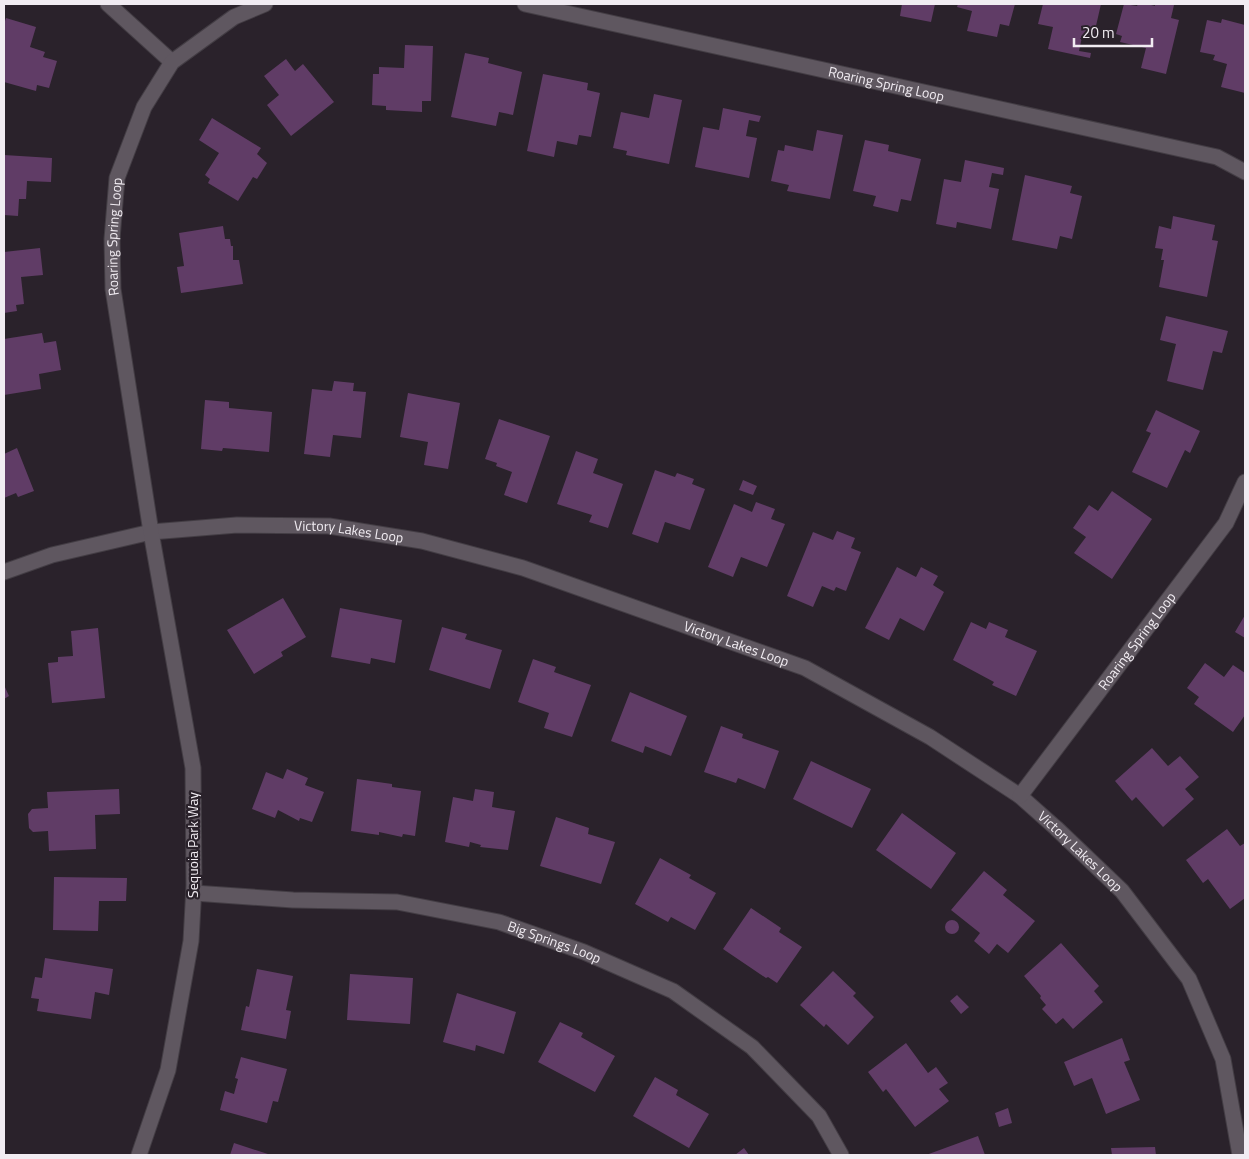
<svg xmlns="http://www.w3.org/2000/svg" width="1249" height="1159" font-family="'Titillium Web',sans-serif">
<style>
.building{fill:#603c66}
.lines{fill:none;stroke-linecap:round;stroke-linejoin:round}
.minor-casing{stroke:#433d44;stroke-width:17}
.minor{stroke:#5f5760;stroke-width:15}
.labels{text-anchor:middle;stroke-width:4.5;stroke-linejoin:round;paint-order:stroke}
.street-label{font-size:14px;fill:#f1ecf2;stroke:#2a222b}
</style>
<rect width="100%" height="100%" fill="#2a222b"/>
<path class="building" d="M902,4h33l-4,18 -31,-6z
M958,4h57l-6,22 -9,-2 -3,13 -30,-6 5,-20 -15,-4z
M1043,4h58l-8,35 -11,-2 -3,14 12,2 -1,5 -42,-9 5,-22 -15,-3z
M1124,4l13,2 1,-2h9l8,2v-2l19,1 -3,13 8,2 -13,54 -25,-6 5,-20 -26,-6 2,-6 -6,-2z
M6,18l30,9 -6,20 15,5 -2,5 14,4 -8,27 -12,-3 -1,6 -32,-9v-58z
M1222,19l23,6v68l-24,-6 6,-23 -14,-4 2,-5 -15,-3 7,-32 14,3z
M405,45l28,1 -2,55h-9v11l-36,-2v-4l-14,-1 1,-31h6v-7l25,1z
M465,53l24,5 -1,5 34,9 -9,43 -14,-3 -3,14 -45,-9z
M286,59l9,12 8,-7 31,38 -43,34 -24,-31 12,-10 -15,-19z
M543,74l45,9 -1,7 13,3 -9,44 -12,-2 -2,10 -20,-4 -3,16 -27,-6z
M654,94l28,6 -13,64 -43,-9 1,-4 -14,-3 8,-36 28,6z
M723,108l38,8 -2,6 -10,-2 -3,16 11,2 -8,40 -54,-11 8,-40 16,3z
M212,118l49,30 -4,6 10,9 -10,16 -4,-2 -15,24 -30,-18 2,-4 -5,-4 14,-22 -20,-13z
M817,130l26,5 -13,64 -43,-8 2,-6 -18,-4 7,-31 6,1 1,-6 28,6z
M865,140l24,5 -1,6 33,8 -10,42 -10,-2 -3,13 -25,-6 3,-10 -23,-5z
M4,155l48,3 -1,24 -24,-1 -1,18h-7l-1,17 -14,-1z
M965,160l39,8 -1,7 -11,-2 -3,14 10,2 -8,40 -34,-7 -1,6 -20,-4 8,-45 17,3z
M1025,175l47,11 -2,7 12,3 -10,43 -12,-3 -3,13 -45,-9z
M1173,216l42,9 -3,15 6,1 -11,56 -48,-10 5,-27h-3l2,-11 -8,-1 4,-22 12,3z
M223,226l2,13h5l1,7h2v14h6l4,24 -62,9 -4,-26 7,-1 -5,-33z
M40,248l3,27 -22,2 3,27 -8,1 1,6 -13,2v-61z
M1166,316l62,15 -6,22 -9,-2 -10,39 -36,-9 9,-37 -16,-4z
M42,333l2,10 12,-2 5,29 -22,4 2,15 -37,6v-56z
M334,381l20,2 -1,8 13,1 -5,46 -28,-3 -3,22 -26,-3 8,-65 20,2z
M408,393l52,10 -12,66 -24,-4 4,-23 -28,-5z
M205,400l24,2v6l43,4 -3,40 -46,-4 -1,3 -21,-2z
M1156,410l44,21 -10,22 -5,-3 -18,38 -35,-16 19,-39 -5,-2z
M499,419l51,17 -23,67 -23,-8 8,-23 -16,-6 1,-3 -12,-4z
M17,448l17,43 -16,6 -2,-4 -12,5v-44z
M576,451l22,8 -5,14 30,11 -15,44 -19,-6 3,-7 -35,-11z
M655,470l20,7 2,-4 17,6 -2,5 13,5 -15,41 -25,-8 -7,21 -26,-9z
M743,480l14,6 -4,9 -14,-5z
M1112,491l40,28 -40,60 -38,-26 12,-16 -13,-9 16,-23 9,6z
M756,502l19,7 -4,10 14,5 -18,43 -26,-10 -8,20 -25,-10 26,-63 18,8z
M837,531l18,7 -4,10 10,4 -15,39 -10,-4 -2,4 -12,-5 -9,21 -26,-11 26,-64 20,8z
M897,567l19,10 5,-10 17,9 -5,9 11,7 -20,39 -24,-13 -11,22 -24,-12z
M283,598l23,39 -25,15 2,4 -29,18 -27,-44z
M340,608l62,12 -7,43 -24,-5 -1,6 -39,-7z
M1245,615v23l-10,-6z
M971,622l15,7 3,-7 19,8 -3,7 32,14 -21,45 -24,-11 2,-3 -41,-22z
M442,627l25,7 -2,5 37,11 -12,39 -61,-19z
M98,628l7,70 -53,5 -4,-40 10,-1v-5l15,-1 -2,-25z
M533,659l23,8 -2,5 37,13 -19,52 -28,-9 5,-15 -31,-11z
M1205,663l19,14 9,-12 12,8v42l-12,17 -39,-28 5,-7 -12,-9z
M4,685l5,11 -5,3z
M630,692l57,24 -16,40 -26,-10 -2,7 -32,-12z
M721,726l22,8 -1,4 37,13 -14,38 -27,-11 -2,5 -32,-11z
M1152,748l16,18 12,-10 19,21 -14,12 9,10 -31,28 -27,-30 -4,4 -17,-20z
M811,761l60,28 -19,39 -59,-29z
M287,769l21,9 -3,7 19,7 -12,30 -12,-4 -1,3 -21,-11 -3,8 -23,-9 14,-37 17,7z
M357,779l35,5v3l29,4 -6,45 -12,-2 -1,3 -23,-5v3l-28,-4z
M119,789l1,25 -25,1 1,34 -47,2 -1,-20 -15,1 -4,-4 -1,-14 4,-5 16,-1 -1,-16z
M475,789l19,3 -2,15 23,4 -7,39 -28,-3 1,-2 -11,-3 -1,5 -24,-5 8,-45 20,4z
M902,813l54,40 -25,36 -55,-39z
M556,817l33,11 -1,6 27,8 -14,42 -61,-18z
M1227,829l13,17 5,-3v55l-15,11 -22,-30 -5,4 -17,-23z
M660,858l31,17 -2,3 27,15 -21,37 -24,-13 -3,5 -33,-18z
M984,871l23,19 -4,5 32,26 -27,32 -11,-9 -8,10 -15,-13 6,-8 -29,-23z
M54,877l73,1 -1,23h-27l-1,30 -45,-1z
M751,908l30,20 -2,4 23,15 -25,36 -9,-6 -2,1 -43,-29z
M945 927a7 7 0 1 1 14 0a7 7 0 1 1-14 0Z
M1061,943l38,43 -5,5 9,11 -30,27 -10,-11 -7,6 -14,-15 4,-4 -6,-7 1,-2 -17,-20z
M45,958l68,11 -4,26 -14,-3 -4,27 -54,-8 2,-12 -8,-1 4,-21 7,1z
M257,969l36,7 -7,34 5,1 -5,28 -45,-9 5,-24 3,1z
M833,971l23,22 -3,3 21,21 -26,28 -22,-21 -2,3 -24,-22z
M350,974l63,4 -3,46 -63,-4z
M457,993l59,19 -12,42 -28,-9 -1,6 -32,-9z
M957,995l12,12 -8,7 -11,-13z
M560,1022l23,11 -2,4 34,19 -20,36 -57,-30z
M1122,1038l8,22 -6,2 16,38 -34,14 -14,-36 -18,8 -10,-24z
M906,1043l22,30 8,-6 12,16 -9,6 10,12 -34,26 -29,-38 -3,3 -15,-20z
M241,1057l46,12 -9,33 -5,-1 -6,22 -47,-13 5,-19 9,3 4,-15 -3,-1z
M655,1077l23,13 -2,5 33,19 -20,34 -56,-32z
M1008,1108l4,15 -13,4 -4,-14z
M978,1136l7,19h-59z
M234,1143l37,12h-41z
M1155,1147l1,8h-44l-1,-7z
M744,1148l5,7h-14z"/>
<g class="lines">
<defs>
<g id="minor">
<path d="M108,4l64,58"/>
<path id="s1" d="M525,4l692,153 28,15"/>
<path id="s2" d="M4,572l48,-17 99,-23 86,-7 92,1 93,15 101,27 282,100 125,69 90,59 36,32 66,63 67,88 34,80 17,96"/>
<path id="s3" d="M1020,796l206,-273 19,-41"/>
<path id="s4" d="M194,893l99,7 104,2 102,20 85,30 89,39 79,56 67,69 22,39"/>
<path id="s5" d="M139,1155l29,-85 23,-129 3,-55 -1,-118 -42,-236 -38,-243 -1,-50 5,-61 27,-71 28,-45 62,-45 31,-13"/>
</g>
</defs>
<use href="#minor" class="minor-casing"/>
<use href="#minor" class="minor"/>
</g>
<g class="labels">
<g class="street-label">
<text dy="5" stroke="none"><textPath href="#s1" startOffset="370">Roaring Spring Loop</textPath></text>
<text dy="5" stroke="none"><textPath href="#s5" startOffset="932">Roaring Spring Loop</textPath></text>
<text dy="5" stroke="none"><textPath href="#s2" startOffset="351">Victory Lakes Loop</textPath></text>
<text dy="5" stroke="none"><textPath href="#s3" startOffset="194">Roaring Spring Loop</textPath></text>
<text dy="5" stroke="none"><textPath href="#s2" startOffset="756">Victory Lakes Loop</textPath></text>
<text transform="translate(193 845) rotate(-90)" y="5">Sequoia Park Way</text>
<text dy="5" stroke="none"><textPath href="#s2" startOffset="1161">Victory Lakes Loop</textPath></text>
<text dy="5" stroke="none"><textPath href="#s4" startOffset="366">Big Springs Loop</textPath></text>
</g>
</g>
<rect width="1249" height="1159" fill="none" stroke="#f1ecf2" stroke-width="10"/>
<path d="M1074 38v8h78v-8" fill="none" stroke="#f1ecf2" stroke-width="2.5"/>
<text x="1082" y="38" font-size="15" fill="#f1ecf2" stroke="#2a222b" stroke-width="4" paint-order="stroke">20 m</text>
</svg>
